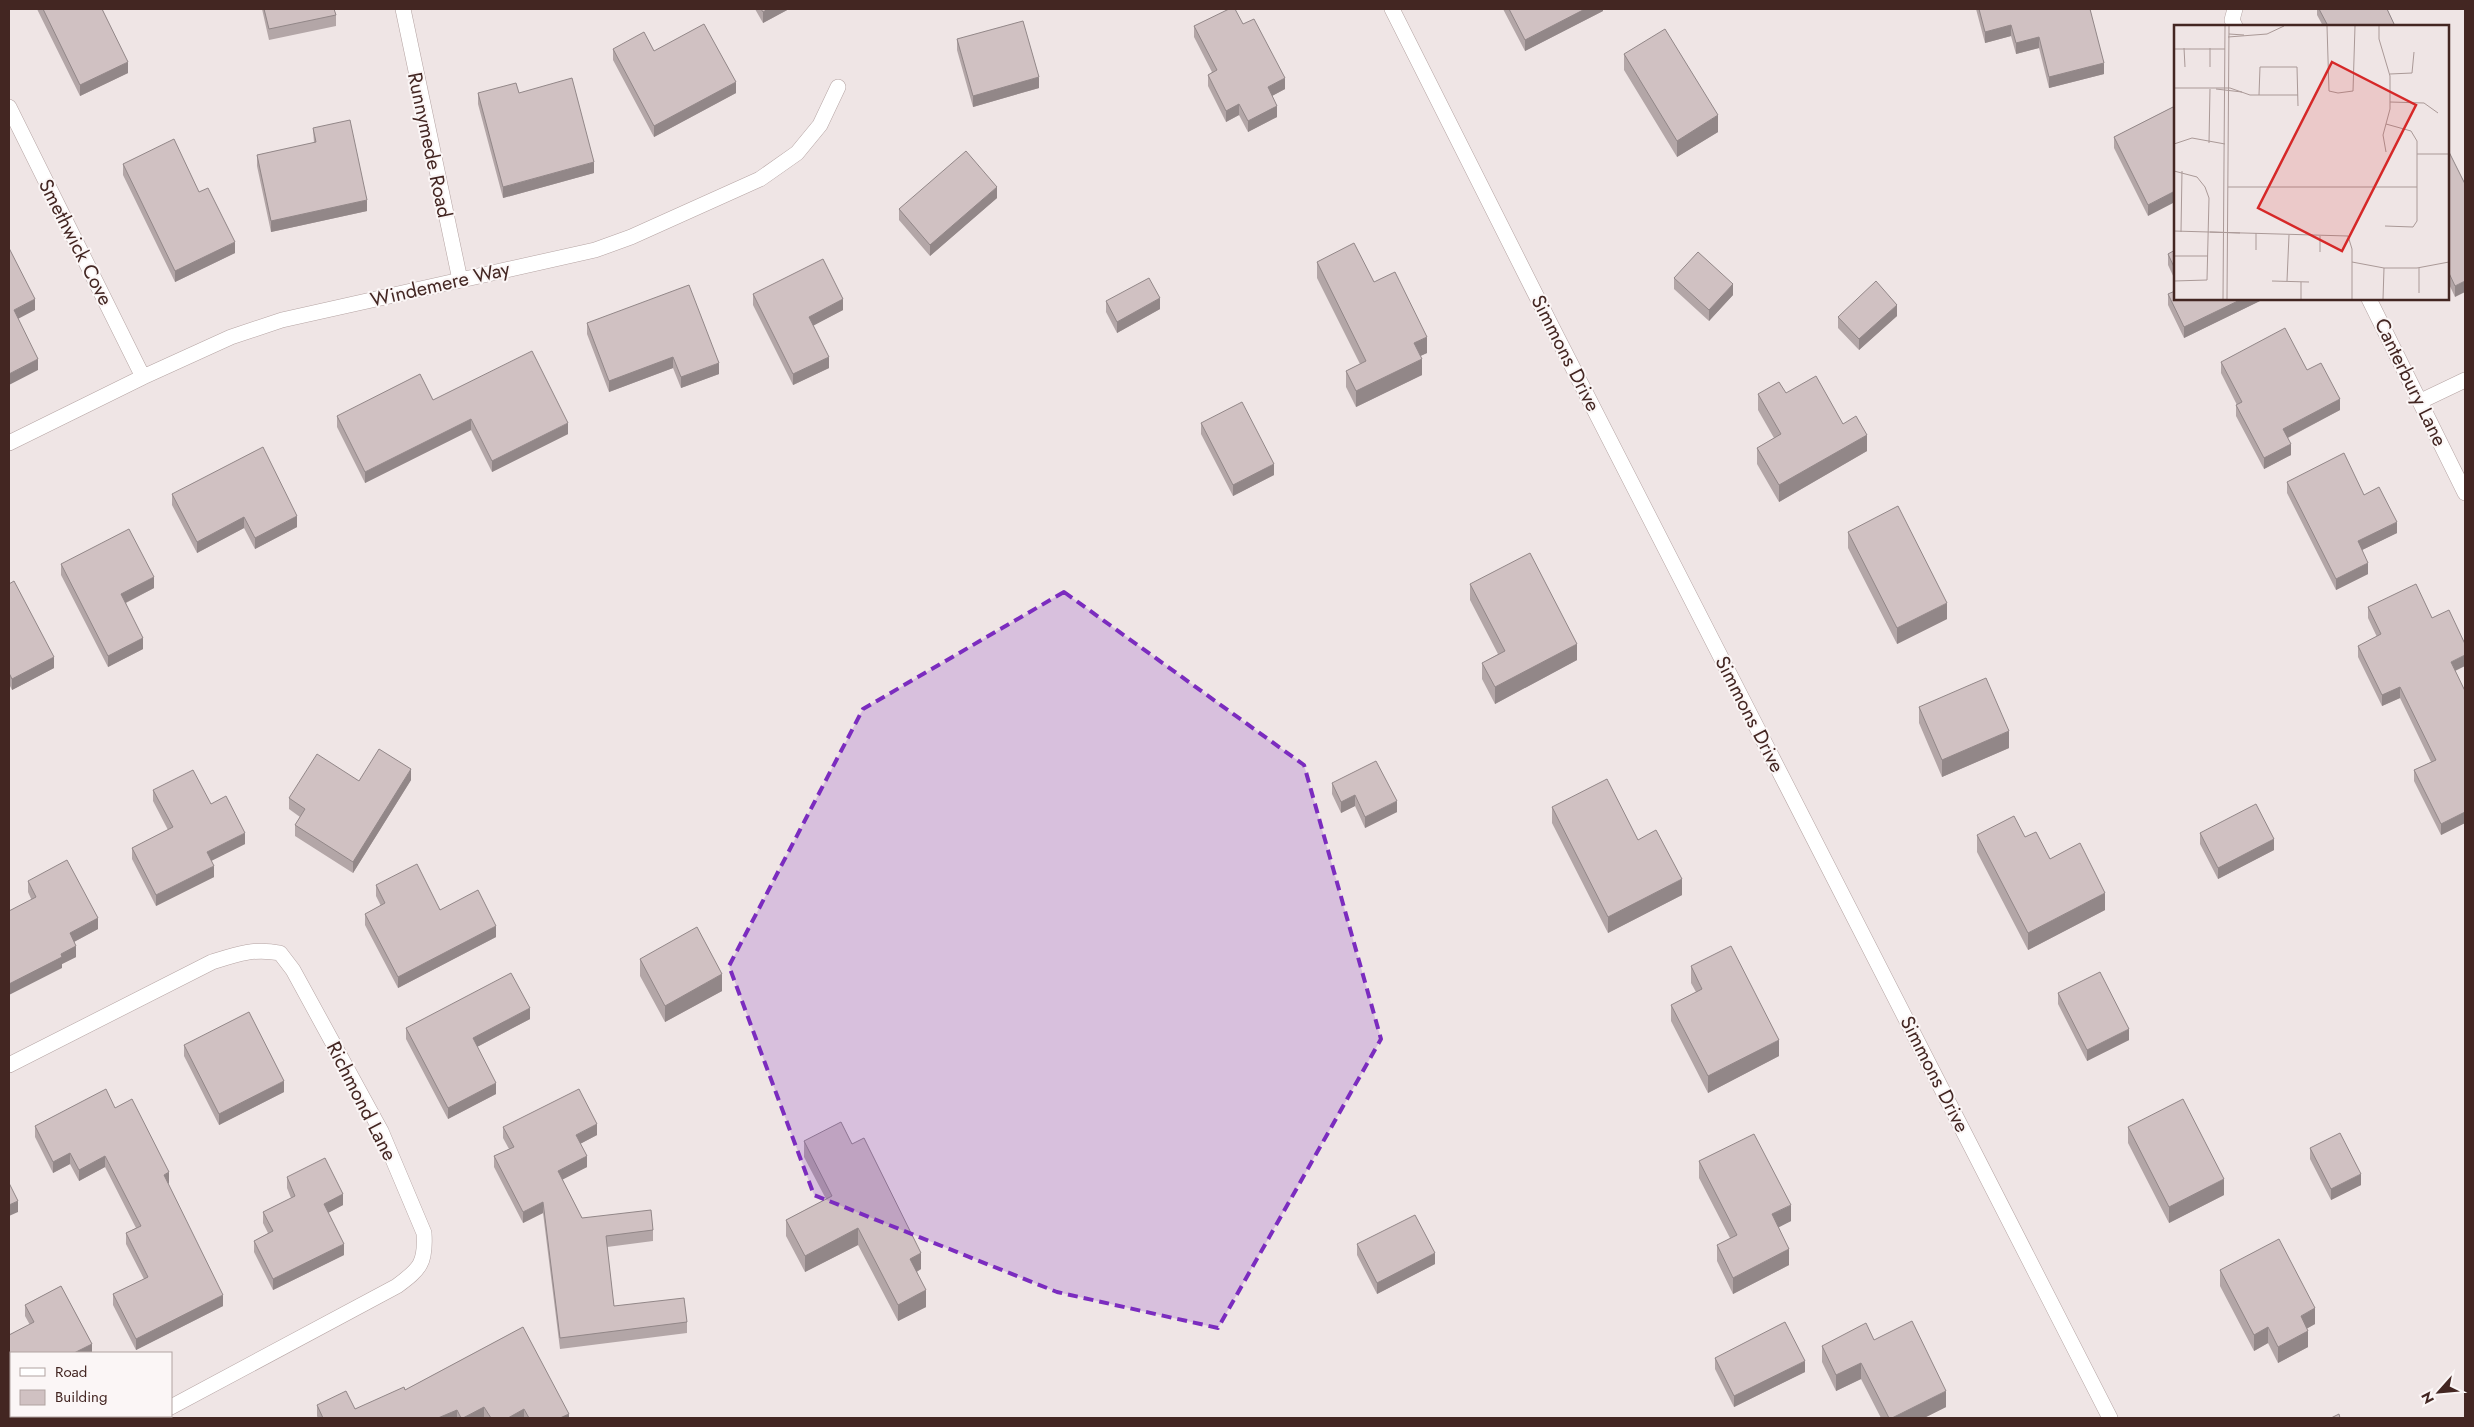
<svg xmlns="http://www.w3.org/2000/svg" width="2474" height="1427" font-family="Jost,sans-serif">
<style>
.lines{fill:none;stroke-linecap:round;stroke-linejoin:round}
.minor-casing{stroke:#b5a4a3;stroke-width:16}
.minor{stroke:#fff;stroke-width:15}
.wall{fill:#b3a6a7}
.shaded-wall{fill:#928788}
.building{fill:#d0c1c2;stroke:#928788}
.marked{fill:#7b2cbf;fill-opacity:0.2;stroke:#7b2cbf;stroke-width:4;stroke-dasharray:10 6;stroke-linejoin:round}
.labels{text-anchor:middle;stroke-width:4;stroke-linejoin:round;paint-order:stroke}
.street-label{font-size:20px;fill:#432622;stroke:#fbf6f6}
.inset-road{fill:none;stroke:#aa9997;stroke-width:1}
.view{fill:#d62828;fill-opacity:0.15;stroke:#d62828;stroke-width:2.5}
.inset-edge{fill:none;stroke:#432622;stroke-width:2.5}
</style>
<rect width="100%" height="100%" fill="#efe5e5"/>
<g class="lines">
<defs>
<path id="minor" d="M403,9l57,271
M1392,9l161,320 557,1089
M2235,9l-3,11 3,6
M9,107l134,270
M2369,299l96,194
M2421,401l44,-21
M9,443l134,-66 88,-40 51,-17 313,-70 36,-13 129,-58 37,-26 23,-28 18,-38
M9,1065l203,-103c25,-8 41,-14 68,-9l13,17 88,161 43,102c2,30 -4,36 -27,53l-226,121
M150,1418l5,-2"/>
</defs>
<use href="#minor" class="minor-casing"/>
<use href="#minor" class="minor"/>
</g>
<path class="wall" d="M37,9h65l26,64 -48,23z
M262,9h72l2,6v11l-67,14z
M755,9h34l-26,14z
M1503,9h100v2l-78,40z
M1976,9h114l14,65 -55,14 -10,-40 -23,6 -5,-18 -26,7z
M2317,9h70l8,17h-72l-6,-11z
M1243,24l42,65 -13,7 5,21 -29,15 -9,-17 -13,7 -18,-36v-11l4,-3 -18,-35v-11z
M957,39l82,49 -66,19 -16,-57z
M613,49l41,2 82,42 -82,44 -41,-77z
M1624,54l94,78 -41,25 -53,-87z
M478,93h41l75,80 -91,25 -25,-94z
M2175,106l-27,110 -34,-68v-11z
M313,128l54,83 -96,21 -14,-66v-11l57,-12z
M2448,152l17,32 -10,113 -7,-15z
M123,164l76,28 36,61 -60,29 -52,-107z
M997,198l-67,58 -31,-36v-11z
M2175,250v30l-7,-15v-11z
M1317,262l57,20 53,71 -7,3 2,19 -66,32 -10,-20v-16l14,-7 -43,-86z
M1674,278l59,17 -24,26 -35,-32z
M753,294l90,16 -30,15 16,43 -36,17 -40,-80z
M2168,294l96,5 -80,39 -16,-33z
M1106,301l54,8 -43,24 -11,-21z
M1897,316l-38,34 -21,-22v-11z
M587,323l132,51 -38,14 -8,-20 -64,24 -22,-58z
M2221,362l86,8 33,40 -52,28 3,17 -27,14 -28,-53v-11h1l-16,-32z
M1786,393l57,31 24,27 -88,51 -22,-38v-16l17,-10 -16,-28v-16z
M433,400l135,34 -76,38 -21,-42 -106,53 -28,-56v-11z
M1201,423l73,52 -41,21 -32,-62z
M2287,482l77,13 33,38 -35,17 6,24 -32,16 -49,-97z
M172,494l125,33 -42,22 -11,-21 -47,25 -25,-48z
M1848,532l99,87 -50,25 -49,-96z
M61,564l93,24 -28,15 17,46 -35,18 -47,-92z
M9,584l45,84 -42,22 -3,-6z
M1470,584l107,76 -82,44 -13,-25v-16l16,-9 -28,-54z
M2368,607l87,64 10,20v132l-24,12 -27,-54v-11l17,-8 -31,-64 -18,8 -24,-49v-11l19,-9 -9,-19z
M1919,707l90,41 -67,29 -23,-54z
M411,780l-58,93 -58,-37v-11l5,-8 -11,-8v-11l70,-17z
M1332,783l65,29 -32,16 -10,-22 -14,7 -9,-19z
M153,790l58,14 34,40 -34,17 3,16 -58,29 -24,-47v-11l36,-18 -15,-29z
M1552,807l86,33 44,55 -74,38 -56,-110z
M2200,833l74,17 -56,29 -18,-35z
M1977,835l73,24 55,51 -77,40 -51,-98z
M28,881l70,48 -24,13 2,15 -14,7v4l-34,-76z
M376,885l64,25 56,27 -98,51 -33,-63v-11l16,-8 -5,-10z
M640,959l82,32 -57,31 -25,-46z
M1691,966l88,90 -71,37 -37,-72v-16l25,-13 -5,-9z
M2058,993l71,47 -42,21 -29,-57z
M530,1019l-53,28 19,47 -48,25 -42,-80v-11z
M184,1045l100,47 -65,33 -35,-69z
M115,1108l54,75 -1,1 55,122 -87,44 -23,-45v-11l31,-15 -18,-35v-11l10,-5 -31,-61 -26,14 -9,-17 -17,9 -18,-36v-11z
M503,1127l94,8 -17,9 7,23 -25,12 20,39 71,12v11l-46,6 7,59 73,16v11l-127,16 -17,-136 -20,10 -29,-56v-11l15,-7 -6,-11z
M2128,1127l96,68 -55,28 -41,-80z
M804,1141l48,3 69,125 -4,3 9,35 -28,14 -40,-76 -53,27 -19,-36v-16l40,-21 -22,-42z
M2310,1148l51,37 -30,15 -21,-41z
M1699,1161l92,60 -13,6 11,38 -56,29 -16,-33v-16l13,-7 -31,-60z
M287,1177l56,28 -15,8 16,42 -71,35 -19,-38v-11l14,-8 -5,-10v-11l28,-14 -4,-10z
M1357,1244l78,20 -58,30 -20,-39z
M2220,1270l95,54 -8,4 1,19 -30,16 -10,-20 -14,8 -34,-65z
M61,1286l31,58v9h-81v63h4l-4,2h-2v-83l21,-10 -5,-9v-11z
M523,1327l46,91h-251l-1,-2v-11l38,4 50,-19z
M1874,1340l72,67 -22,11h-43l-20,-39 -25,12 -14,-29v-16z
M1715,1358l90,14 -71,35 -19,-38z"/>
<path class="shaded-wall" d="M768,9h21l-26,14v-11z
M1585,9h18v2l-78,40v-11z
M2011,25v11l-26,7v-11z
M2039,37v11l-23,6v-11z
M128,62v11l-48,23v-11z
M2104,63v11l-55,14v-11z
M1039,77v11l-66,19v-11z
M1285,78v11l-17,9v-11z
M736,82v11l-82,44v-11z
M1239,104v11l-13,7v-11z
M1277,106v11l-29,15v-11z
M1718,115v17l-41,25v-16z
M594,162v11l-91,25v-11z
M997,187v11l-67,58v-11z
M2175,191v11l-27,14v-11z
M367,200v11l-96,21v-11z
M235,242v11l-60,29v-11z
M2465,281v11l-10,5v-11z
M1733,284v11l-24,26v-11z
M1160,298v11l-43,24v-11z
M35,299v11l-21,11v-11z
M843,299v11l-34,18v-11z
M2242,299h22l-80,39v-11z
M1897,305v11l-38,34v-11z
M1427,337v16l-13,6v-16z
M673,357v11l-64,24v-11z
M829,357v11l-36,17v-11z
M38,359v11l-29,15v-11z
M1422,359v16l-66,32v-16z
M719,363v11l-38,14v-11z
M2340,399v11l-57,30v-11z
M471,419v11l-106,53v-11z
M568,423v11l-76,38v-11z
M1867,435v16l-88,51v-17z
M2291,444v11l-27,14v-11z
M1274,464v11l-41,21v-11z
M297,516v11l-42,22v-11z
M244,517v11l-47,25v-11z
M2397,522v11l-39,19v-11z
M2368,563v11l-32,16v-11z
M154,577v11l-33,17v-11z
M1947,603v16l-50,25v-16z
M143,638v11l-35,18v-11z
M1577,644v16l-82,44v-17z
M2465,655v11l-14,7v-11z
M54,657v11l-42,22v-11z
M2400,687v11l-18,8v-11z
M2009,731v17l-67,29v-17z
M411,769v11l-58,93v-11z
M1355,795v11l-14,7v-11z
M1397,801v11l-32,16v-11z
M2465,812v11l-24,12v-11z
M245,833v11l-38,19v-11z
M2274,839v11l-56,29v-11z
M214,866v11l-58,29v-11z
M1682,879v16l-74,38v-16z
M2105,893v17l-77,40v-17z
M98,918v11l-28,15v-11z
M496,926v11l-98,51v-11z
M76,946v11l-14,7v4l-53,27v-11l52,-30z
M722,974v17l-57,31v-16z
M530,1008v11l-57,30v-11z
M2129,1029v11l-42,21v-11z
M1779,1040v16l-71,37v-17z
M284,1081v11l-65,33v-11z
M496,1083v11l-48,25v-11z
M597,1124v11l-21,11v-11z
M70,1153v11l-17,9v-11z
M105,1156v11l-26,14v-11z
M587,1156v11l-29,15v-11z
M169,1172v11l-5,3v-11z
M2361,1174v11l-30,15v-11z
M2224,1179v16l-55,28v-16z
M343,1194v11l-19,10v-11z
M18,1201v11l-9,4v-11z
M543,1202v11l-20,10v-11z
M1791,1205v16l-19,10v-17z
M858,1228v17l-53,27v-16z
M344,1244v11l-71,35v-11z
M1789,1249v16l-56,29v-16z
M921,1253v16l-11,6v-16z
M1435,1253v11l-58,30v-11z
M926,1290v17l-28,14v-16z
M223,1295v11l-87,44v-11z
M2315,1308v16l-14,8v-16z
M2268,1327v16l-14,8v-16z
M2308,1331v16l-30,16v-16z
M92,1344v9h-18z
M1805,1361v11l-71,35v-11z
M1861,1363v16l-25,12v-16z
M1946,1391v16l-22,11h-32z
M11,1407v9h4l-4,2h-2v-10z
M484,1407v11h-21z
M524,1409v9h-16z
M457,1410v8h-19z
M569,1414v4h-9z"/>
<path class="building" d="M43,9h59l26,53 -48,23z
M264,9h70l2,6 -67,14z
M761,9h7l-5,3z
M1229,9h6l8,15 11,-5 31,59 -17,9 9,19 -29,15 -9,-17 -13,7 -18,-36 9,-5 -23,-44z
M1509,9h76l-60,31z
M1979,9h111l14,54 -55,14 -10,-40 -23,6 -5,-18 -26,7z
M2319,9h68l8,17h-67z
M1023,21l16,56 -66,19 -16,-57z
M704,24l32,58 -82,44 -41,-77 31,-17 10,19z
M1665,29l53,86 -41,26 -53,-87z
M572,78l22,84 -91,25 -25,-94 38,-10 3,10z
M2175,106v85l-27,14 -34,-68z
M350,120l17,80 -96,21 -14,-66 59,-13 -3,-14z
M174,139l25,53 9,-4 27,54 -60,29 -52,-107z
M966,151l31,36 -67,58 -31,-36z
M2448,152h1l16,32v97l-10,5 -7,-15z
M1354,243l20,39 21,-10 32,65 -13,6 8,16 -66,32 -10,-20 20,-10 -49,-99z
M9,248l26,51 -21,11 24,49 -29,15z
M2175,250v19l-7,-15z
M1698,252l35,32 -24,26 -35,-32z
M823,259l20,40 -34,18 20,40 -36,17 -40,-80z
M1149,278l11,20 -43,24 -11,-21z
M1876,281l21,24 -38,34 -21,-22z
M689,285l30,78 -38,14 -8,-20 -64,24 -22,-58z
M2175,291v8h67l-58,28 -16,-33z
M2285,328l22,42 14,-7 19,36 -57,30 8,15 -27,14 -28,-53 6,-3 -21,-40z
M532,351l36,72 -76,38 -21,-42 -106,53 -28,-56 83,-42 13,26z
M1816,376l27,48 13,-8 11,19 -88,50 -22,-37 24,-14 -23,-40 21,-12 7,11z
M1242,402l32,62 -41,21 -32,-62z
M263,447l34,69 -42,22 -11,-21 -47,25 -25,-48z
M2344,453l20,42 15,-8 18,35 -39,19 10,22 -32,16 -49,-97z
M1898,506l49,97 -50,25 -49,-96z
M129,529l25,48 -33,17 22,44 -35,18 -47,-92z
M1530,553l47,91 -82,43 -13,-24 23,-12 -35,-67z
M14,581l40,76 -42,22 -3,-6v-89z
M2416,584l16,34 17,-8 16,34v11l-14,7 14,29v121l-24,12 -27,-54 22,-10 -36,-73 -18,8 -24,-49 23,-12 -13,-27z
M1986,678l23,53 -67,29 -23,-53z
M379,749l32,20 -58,93 -58,-37 10,-16 -16,-11 28,-44 42,27z
M1376,761l21,40 -32,16 -10,-22 -14,7 -9,-19z
M193,770l18,34 15,-8 19,37 -38,19 7,14 -58,29 -24,-47 41,-21 -20,-37z
M1607,779l31,61 18,-10 26,49 -74,38 -56,-110z
M2256,804l18,35 -56,29 -18,-35z
M2014,816l11,21 11,-5 14,27 30,-16 25,50 -77,40 -51,-98z
M67,860l31,58 -28,15 6,13 -15,8 1,3 -53,27v-73l27,-14 -8,-16z
M417,864l23,46 38,-20 18,36 -98,51 -33,-63 20,-11 -9,-18z
M697,927l25,47 -57,32 -25,-47z
M1731,946l48,94 -71,36 -37,-71 31,-16 -11,-23z
M2100,972l29,57 -42,21 -29,-57z
M511,973l19,35 -57,30 23,45 -48,25 -42,-80z
M249,1012l35,69 -65,33 -35,-69z
M106,1089l9,19 17,-9 37,73 -5,3 59,120 -87,44 -23,-45 35,-17 -22,-44 15,-7 -36,-70 -26,14 -9,-17 -17,9 -18,-36z
M579,1089l18,35 -21,11 11,21 -29,15 24,47 69,-8 2,20 -47,6 8,70 70,-8 3,24 -127,16 -17,-136 -20,10 -29,-56 20,-9 -11,-20z
M2183,1099l41,80 -55,28 -41,-80z
M841,1122l11,22 12,-6 57,115 -11,6 16,31 -28,15 -40,-77 -53,28 -19,-36 46,-24 -28,-55z
M2340,1133l21,41 -30,15 -21,-41z
M1754,1134l37,71 -19,9 17,35 -56,29 -16,-33 20,-10 -38,-74z
M325,1158l18,36 -19,10 20,40 -71,35 -19,-38 19,-10 -10,-19 32,-16 -8,-19z
M9,1183l9,18 -9,4z
M1415,1215l20,38 -58,30 -20,-39z
M2279,1239l36,69 -14,8 7,15 -30,16 -10,-20 -14,8 -34,-65z
M61,1286l31,58 -18,9h-63v54l-2,1v-73l25,-13 -9,-17z
M1912,1321l34,70 -54,27h-3l-28,-55 -25,12 -14,-29 44,-23 8,17z
M1785,1322l20,39 -71,35 -19,-38z
M523,1327l46,87 -9,4h-31l-5,-9 -16,9h-17l-7,-11 -21,11h-2l-4,-8 -19,8h-115l-6,-13 29,-14 9,18 49,-22 1,3z
M2339,1414l1,4h-9z"/>
<path class="marked" d="M1064,592l240,173 77,274 -163,289 -161,-36 -243,-97 -85,-229 134,-257z"/>
<g class="labels">
<g class="street-label">
<text transform="translate(430 145) rotate(78)" y="7">Runnymede Road</text>
<text transform="translate(76 242) rotate(63)" y="7">Smethwick Cove</text>
<text transform="translate(440 284) rotate(-13)" y="7">Windemere Way</text>
<text transform="translate(1566 353) rotate(63)" y="7">Simmons Drive</text>
<text transform="translate(2411 382) rotate(64)" y="7">Canterbury Lane</text>
<text transform="translate(1750 714) rotate(63)" y="7">Simmons Drive</text>
<text transform="translate(1935 1074) rotate(63)" y="7">Simmons Drive</text>
<text transform="translate(362 1101) rotate(63)" y="7">Richmond Lane</text>
</g>
</g>
<g transform="translate(2174 25)">
<rect width="275" height="275" fill="#efe5e5"/>
<path class="inset-road" d="M153,1l2,65 9,2 15,-2 2,-65M205,1v13l11,37v33l-7,26 3,17M55,9l15,1M54,12l39,-3 17,-8M10,23l1,19M0,24h51M36,42v-19M216,49l22,-1 2,-21M0,63h56l20,7h48M42,64l26,3M85,70l1,-28h37l1,39M216,77l34,1 14,10M35,118l1,-54M0,119l18,-6 33,6M243,129h32M0,146l23,6 8,10 4,11 -2,82 -33,1M54,162h189M211,201l28,1 4,-6v-80l-6,-10 -25,-7M0,206l174,5 4,13v50M7,207l1,-61M36,207l30,1M82,225v-17M146,227v-16M0,231h34M178,237l32,6h33l32,-6M245,243v25M98,256l37,1M113,256l2,-46M49,274l2,-273M53,274l2,-273M127,274v-17M209,274l1,-31"/>
<path class="view" d="M158,37l84,43 -74,146 -84,-43z"/>
<rect width="275" height="275" class="inset-edge"/>
</g>
<rect width="2474" height="1427" fill="none" stroke="#432622" stroke-width="20"/>
<rect x="10" y="1352" width="162" height="65" fill="#fbf6f6" stroke="#b1a3a1"/>
<rect x="20" y="1368" width="25" height="8" fill="#ffffff" stroke="#b1a3a1"/>
<text x="55" y="1377" font-size="15" fill="#432622">Road</text>
<rect x="20" y="1390" width="25" height="15" fill="#d0c1c2" stroke="#b1a3a1"/>
<text x="55" y="1402" font-size="15" fill="#432622">Building</text>
<g transform="translate(2439 1392) rotate(243)" stroke="#fbf6f6" stroke-width="4" paint-order="stroke">
<path d="M0-4L9 19L0 12L-9 19Z" fill="#432622"/>
<text y="-8" font-size="14" font-weight="bold" text-anchor="middle" fill="#432622">N</text>
</g>
</svg>
